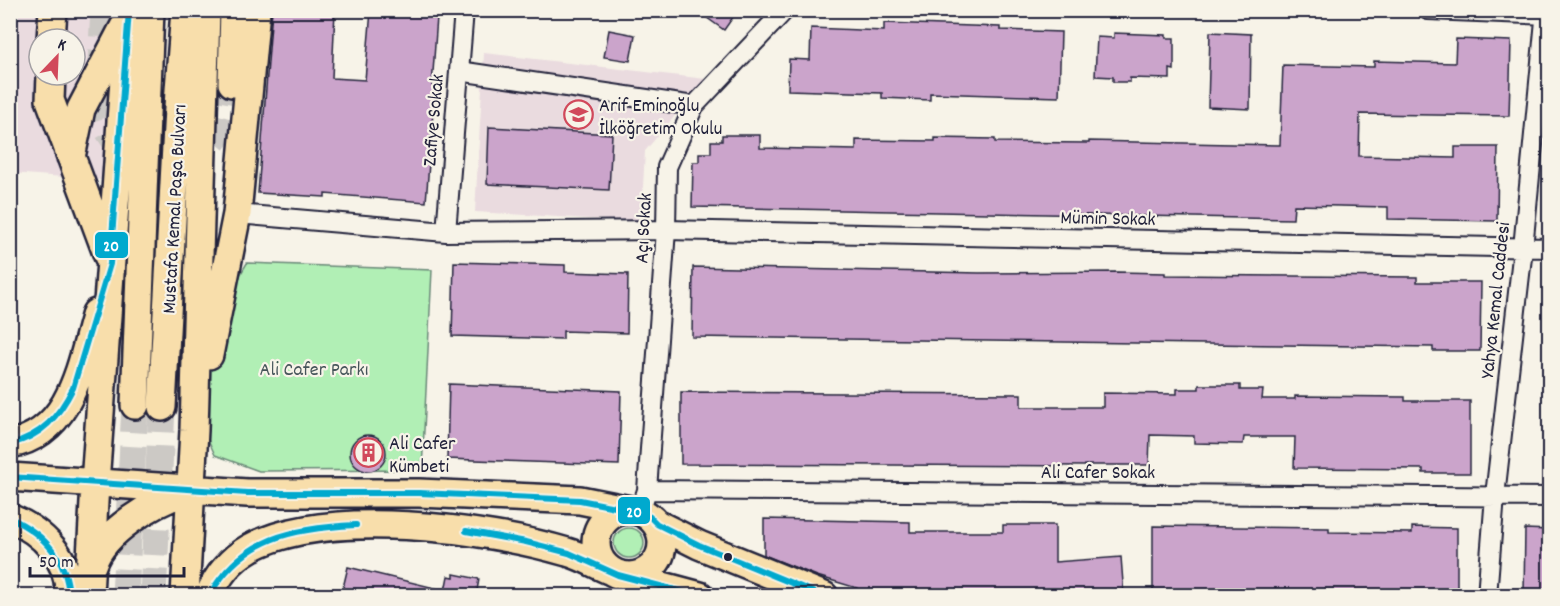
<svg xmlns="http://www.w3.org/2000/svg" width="1560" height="606" font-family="Dekko,sans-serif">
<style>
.built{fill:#eadbdf;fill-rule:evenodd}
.green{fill:#b1efb5;stroke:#6a8878;stroke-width:1.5}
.building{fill:#cba4cb;stroke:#22223b;stroke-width:1.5}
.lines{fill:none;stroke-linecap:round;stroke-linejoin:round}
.primary-tunnel{stroke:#ccc9c5;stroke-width:27;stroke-dasharray:27 14;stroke-linecap:butt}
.minor-casing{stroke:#22223b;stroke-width:22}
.primary-casing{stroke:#22223b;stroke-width:32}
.minor{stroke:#f7f3e8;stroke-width:18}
.primary{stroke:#f8deab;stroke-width:27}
.bus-1-casing{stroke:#f7f3e8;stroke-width:10}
.bus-1{stroke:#00a9ce;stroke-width:6}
.bus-dot{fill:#22223b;stroke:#f7f3e8;stroke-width:2}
.labels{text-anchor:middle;stroke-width:4.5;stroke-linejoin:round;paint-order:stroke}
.poi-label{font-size:20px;fill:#22223b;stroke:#f7f3e8;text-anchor:start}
.street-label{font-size:20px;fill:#22223b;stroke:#f7f3e8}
.park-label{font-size:20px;fill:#46555a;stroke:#f7f3e8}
.line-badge{stroke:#f7f3e8;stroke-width:2}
.badge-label{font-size:16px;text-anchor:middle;font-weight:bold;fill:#fff}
</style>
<rect width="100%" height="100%" fill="#f7f3e8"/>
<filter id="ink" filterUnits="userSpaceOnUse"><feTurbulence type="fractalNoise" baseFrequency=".0167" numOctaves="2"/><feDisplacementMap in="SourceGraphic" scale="12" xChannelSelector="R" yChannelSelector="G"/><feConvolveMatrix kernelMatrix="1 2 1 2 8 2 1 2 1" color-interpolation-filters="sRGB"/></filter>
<g filter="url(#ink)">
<path class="built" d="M10,11h154l-8,173 -145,-11zM39,39h36v36h-36z
M484,53l222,26 -61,72 -4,71 -166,-10z"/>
<path class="green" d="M247,263l185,7 -10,200 -163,1 -44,-16 -14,-31 11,-80 14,-45z
M614 543a15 15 0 1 1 30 0a15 15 0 1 1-30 0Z"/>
<path class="building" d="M272,10h63l-3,68 33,2 6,-69 66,6 -5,69h3l-9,116 -101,-8v3l-67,-4z
M696,10h42l-14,20z
M884,23l116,4v3l61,2 -2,65 -129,-4v7l-48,-2v-5l-94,-3 1,-31 21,1 1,-32 73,3z
M609,30l26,5 -5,26 -26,-4z
M1210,32l41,2 -1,75 -42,-2z
M1114,33l52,2v3h8v32l-4,-1v10l-40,-1v4h-17v-5l-18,-1 2,-39 17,1z
M1456,39l55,2 -2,75 -149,-2 -1,42 96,2v-11h43l-1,74 -109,-2v-12l-94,-2 -1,14 -601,-12 1,-45h6v-9h12v-12h11v-6h38v13l96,2v-10l79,1v-3l60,1v3l94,1v-2l191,4 3,-80 91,2v-6l81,2z
M489,127l123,7 -3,56 -122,-6z
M454,262l111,3v7l63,2 -1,59 -64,-2v8l-111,-3z
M693,267l286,6 138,-1 48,1v2l252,2v5h64l-1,69h-47v-4l-741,-10z
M449,384l172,7 -2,74 -172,-6z
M1199,385h41v5h23l-1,9h33v-3l110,1v4h65v72h-47v-4l-129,-1 1,-31h-51l-1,7 -49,-1v-7l-44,-1 -1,30h-64v1l-404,-2v-72l340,2v13h82v-14l74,1v-5h22z
M350 453a18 18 0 1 1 36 0a18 18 0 1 1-36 0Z
M764,519l146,3v10h93v-7h52v37l66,-5 3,39 -267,-5v-3l-40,-12 -53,-21z
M1153,526l176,2v4l83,1v-6l45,1v68l-304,-1z
M1525,529l25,1v64h-26z
M348,567l91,22 -1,7h-97z
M454,574l25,5 -3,17h-32l4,-20 6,1z"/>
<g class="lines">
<path class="primary-tunnel" d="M104,10l-5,89c2,18 7,33 20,46 27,28 77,23 98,-9 11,-16 12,-35 15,-53
M125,596l10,-191
M153,596l9,-189"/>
<defs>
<path id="minor" d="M1428,10l122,5
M459,71l235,35
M237,214l209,18 220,-2 884,18
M446,232l18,-222
M647,490l903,7
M640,512l7,-22 19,-260 1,-63 27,-61 91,-96
M1487,596l8,-100 28,-248 23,-238"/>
<path id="primary" d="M51,39l2,-29
M51,75l-1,25 58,156
M232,83l2,-73
M71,157l10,-48 43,-82
M209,355l28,-141 19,-204
M135,405l15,-395
M162,407l17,-317 6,-80
M10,444c62,-11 71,-80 86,-131
M10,477l237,16h172l161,7 50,10
M596 543a33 33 0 1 1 66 0a33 33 0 1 1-66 0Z
M10,518c32,13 61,41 59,78
M657,524l42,21 125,51
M92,565c12,-35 61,-62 94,-74
M629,577l71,19
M89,596l6,-113 34,-473
M185,596l9,-166 12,-420
M209,596c8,-20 22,-37 41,-48 75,-41 237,-20 317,4 15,4 28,12 42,18"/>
</defs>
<use href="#minor" class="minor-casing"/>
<use href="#primary" class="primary-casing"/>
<use href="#minor" class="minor"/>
<use href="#primary" class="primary"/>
<defs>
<path id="bus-1" d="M10,444c32,-8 49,-28 63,-56l37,-124 19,-254
M10,477l237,16h172l161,7 60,12 10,5 7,7 42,21 124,51
M10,518c34,16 57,40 59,78
M466,531l60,11 43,11 49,22 80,21
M209,596c33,-59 85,-68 147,-71"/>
</defs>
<use href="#bus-1" class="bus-1-casing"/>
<use href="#bus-1" class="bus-1"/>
</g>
</g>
<defs>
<symbol id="school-ring" viewBox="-11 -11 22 22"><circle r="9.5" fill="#f7f3e8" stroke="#d1495b" stroke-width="1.5"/><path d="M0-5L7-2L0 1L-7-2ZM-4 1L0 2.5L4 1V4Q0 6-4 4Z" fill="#d1495b"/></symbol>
<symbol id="building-ring" viewBox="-11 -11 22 22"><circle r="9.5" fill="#f7f3e8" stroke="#d1495b" stroke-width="1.5"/><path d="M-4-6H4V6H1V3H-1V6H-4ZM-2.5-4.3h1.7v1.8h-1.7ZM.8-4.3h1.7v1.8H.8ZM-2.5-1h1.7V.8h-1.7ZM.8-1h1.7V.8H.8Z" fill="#d1495b"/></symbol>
</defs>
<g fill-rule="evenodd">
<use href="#school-ring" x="562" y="98" width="33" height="33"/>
<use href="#building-ring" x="352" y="436" width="33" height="33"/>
</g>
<circle class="bus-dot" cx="728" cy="557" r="5"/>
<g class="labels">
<g class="poi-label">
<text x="599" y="111">Arif Eminoğlu<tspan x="599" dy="23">İlköğretim Okulu</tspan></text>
<text x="389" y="449">Ali Cafer<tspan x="389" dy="23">Kümbeti</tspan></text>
</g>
<g class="street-label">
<text transform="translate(432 120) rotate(-85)" y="7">Zafiye Sokak</text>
<text transform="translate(173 209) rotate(-87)" y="7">Mustafa Kemal Paşa Bulvarı</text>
<text transform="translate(1108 217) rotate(1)" y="7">Mümin Sokak</text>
<text transform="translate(642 228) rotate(-87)" y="7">Açı Sokak</text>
<text transform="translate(1494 300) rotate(-84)" y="7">Yahya Kemal Caddesi</text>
<text x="1098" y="478">Ali Cafer Sokak</text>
</g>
<g class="park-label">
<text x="314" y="375">Ali Cafer Parkı</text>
</g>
</g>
<g class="line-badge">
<rect x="94" y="231" width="35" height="28" rx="6" fill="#00a9ce"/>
<rect x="617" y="496" width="34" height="29" rx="6" fill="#00a9ce"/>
</g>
<g class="badge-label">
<text x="111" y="251">20</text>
<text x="634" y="517">20</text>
</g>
<rect width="1560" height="606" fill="none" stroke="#f7f3e8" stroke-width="36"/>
<rect x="18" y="18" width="1524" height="570" fill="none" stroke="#22223b" stroke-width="2" filter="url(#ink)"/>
<g transform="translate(57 57) rotate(23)"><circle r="28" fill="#f7f3e8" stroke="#a29fa3" stroke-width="1.5"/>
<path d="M0-4.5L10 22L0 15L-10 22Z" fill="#d1495b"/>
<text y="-9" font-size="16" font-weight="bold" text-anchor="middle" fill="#22223b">K</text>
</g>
<path d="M30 567v9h154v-9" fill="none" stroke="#22223b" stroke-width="3"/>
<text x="39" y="567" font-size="18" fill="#22223b" stroke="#f7f3e8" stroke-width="4.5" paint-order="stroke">50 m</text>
</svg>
